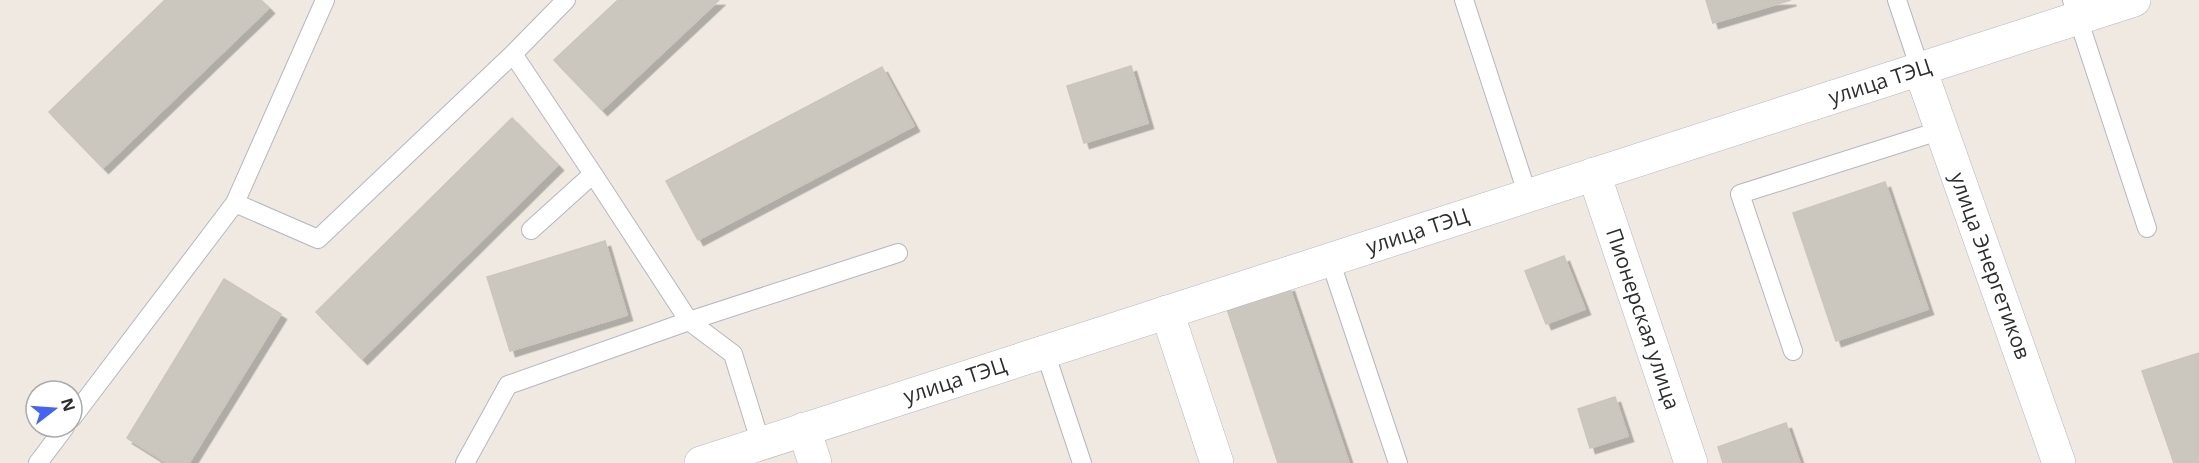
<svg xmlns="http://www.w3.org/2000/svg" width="2199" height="463" font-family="'Open Sans',sans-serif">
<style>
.building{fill:#cbc7bf;stroke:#cbc5ba;stroke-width:1.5;filter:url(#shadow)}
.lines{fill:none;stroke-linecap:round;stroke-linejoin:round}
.service-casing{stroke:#b4b7c1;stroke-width:20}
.minor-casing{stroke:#b4b7c1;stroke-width:34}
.tertiary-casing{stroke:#b4b7c1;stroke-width:34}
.service{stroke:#fff;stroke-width:18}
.minor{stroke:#fff;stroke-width:33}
.tertiary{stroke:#fff;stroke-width:33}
.labels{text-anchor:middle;stroke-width:4.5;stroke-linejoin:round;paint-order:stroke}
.street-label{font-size:21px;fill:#2e2e2e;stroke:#fff}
</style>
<defs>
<filter id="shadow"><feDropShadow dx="5.5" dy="5.5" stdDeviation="0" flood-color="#0004"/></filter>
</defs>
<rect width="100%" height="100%" fill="#efe9e1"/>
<path class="building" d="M165,0h96l8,8 -166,160 -54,-56z
M618,0h101l-117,110 -48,-50z
M1706,0h85l-78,23z
M1131,66l17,57 -64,20 -17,-57z
M882,67l32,59 -216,114 -32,-59z
M512,118l46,47 -196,194 -46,-47z
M1885,182l43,127 -92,32 -43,-128z
M605,241l22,74 -117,36 -23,-74z
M1564,256l21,53 -39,15 -21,-53z
M224,279l57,35 -92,149h-22l-40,-25z
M1289,286l60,177h-71l-52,-157z
M2199,353v110h-25l-32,-92z
M1615,397l13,39 -38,12 -12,-39z
M1786,423l14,40h-77l-5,-16z"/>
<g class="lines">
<defs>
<path id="service" d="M1464,0l64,196
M1897,0l23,69
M2072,0l75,228
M513,54l80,120 -62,56
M593,174l96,147 44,33 28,90
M235,203l83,36 195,-185 53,-54
M1330,260l68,203
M1793,351l-53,-157 202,-64
M1045,352l37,111
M72,418l163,-215 90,-203
M38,463l27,-36
M465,463l43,-78 181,-64 209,-68"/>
<g id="minor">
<path id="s1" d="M1594,174l97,289"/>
<path d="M1167,312l50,151"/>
<path d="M804,429l11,34"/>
<path d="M2059,463l-139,-394 214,-69"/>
</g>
<g id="tertiary">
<path id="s2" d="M701,463l1219,-394"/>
</g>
</defs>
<use href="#service" class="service-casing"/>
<use href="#minor" class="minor-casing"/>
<use href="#tertiary" class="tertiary-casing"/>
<use href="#service" class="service"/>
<use href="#minor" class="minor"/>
<use href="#tertiary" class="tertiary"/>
</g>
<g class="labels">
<g class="street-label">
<text transform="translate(1880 82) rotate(-18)" y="7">улица ТЭЦ</text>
<text dy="7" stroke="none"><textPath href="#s2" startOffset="753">улица ТЭЦ</textPath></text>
<text transform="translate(1990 266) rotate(70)" y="7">улица Энергетиков</text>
<text dy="7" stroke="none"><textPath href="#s1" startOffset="153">Пионерская улица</textPath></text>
<text dy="7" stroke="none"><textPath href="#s2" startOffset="267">улица ТЭЦ</textPath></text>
</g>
</g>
<g transform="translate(54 409) rotate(73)"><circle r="28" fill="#ffffff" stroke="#ababab" stroke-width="1.5"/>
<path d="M0-4.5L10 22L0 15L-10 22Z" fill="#4264fb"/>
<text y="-9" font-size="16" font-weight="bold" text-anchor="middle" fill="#2e2e2e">N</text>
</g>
</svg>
